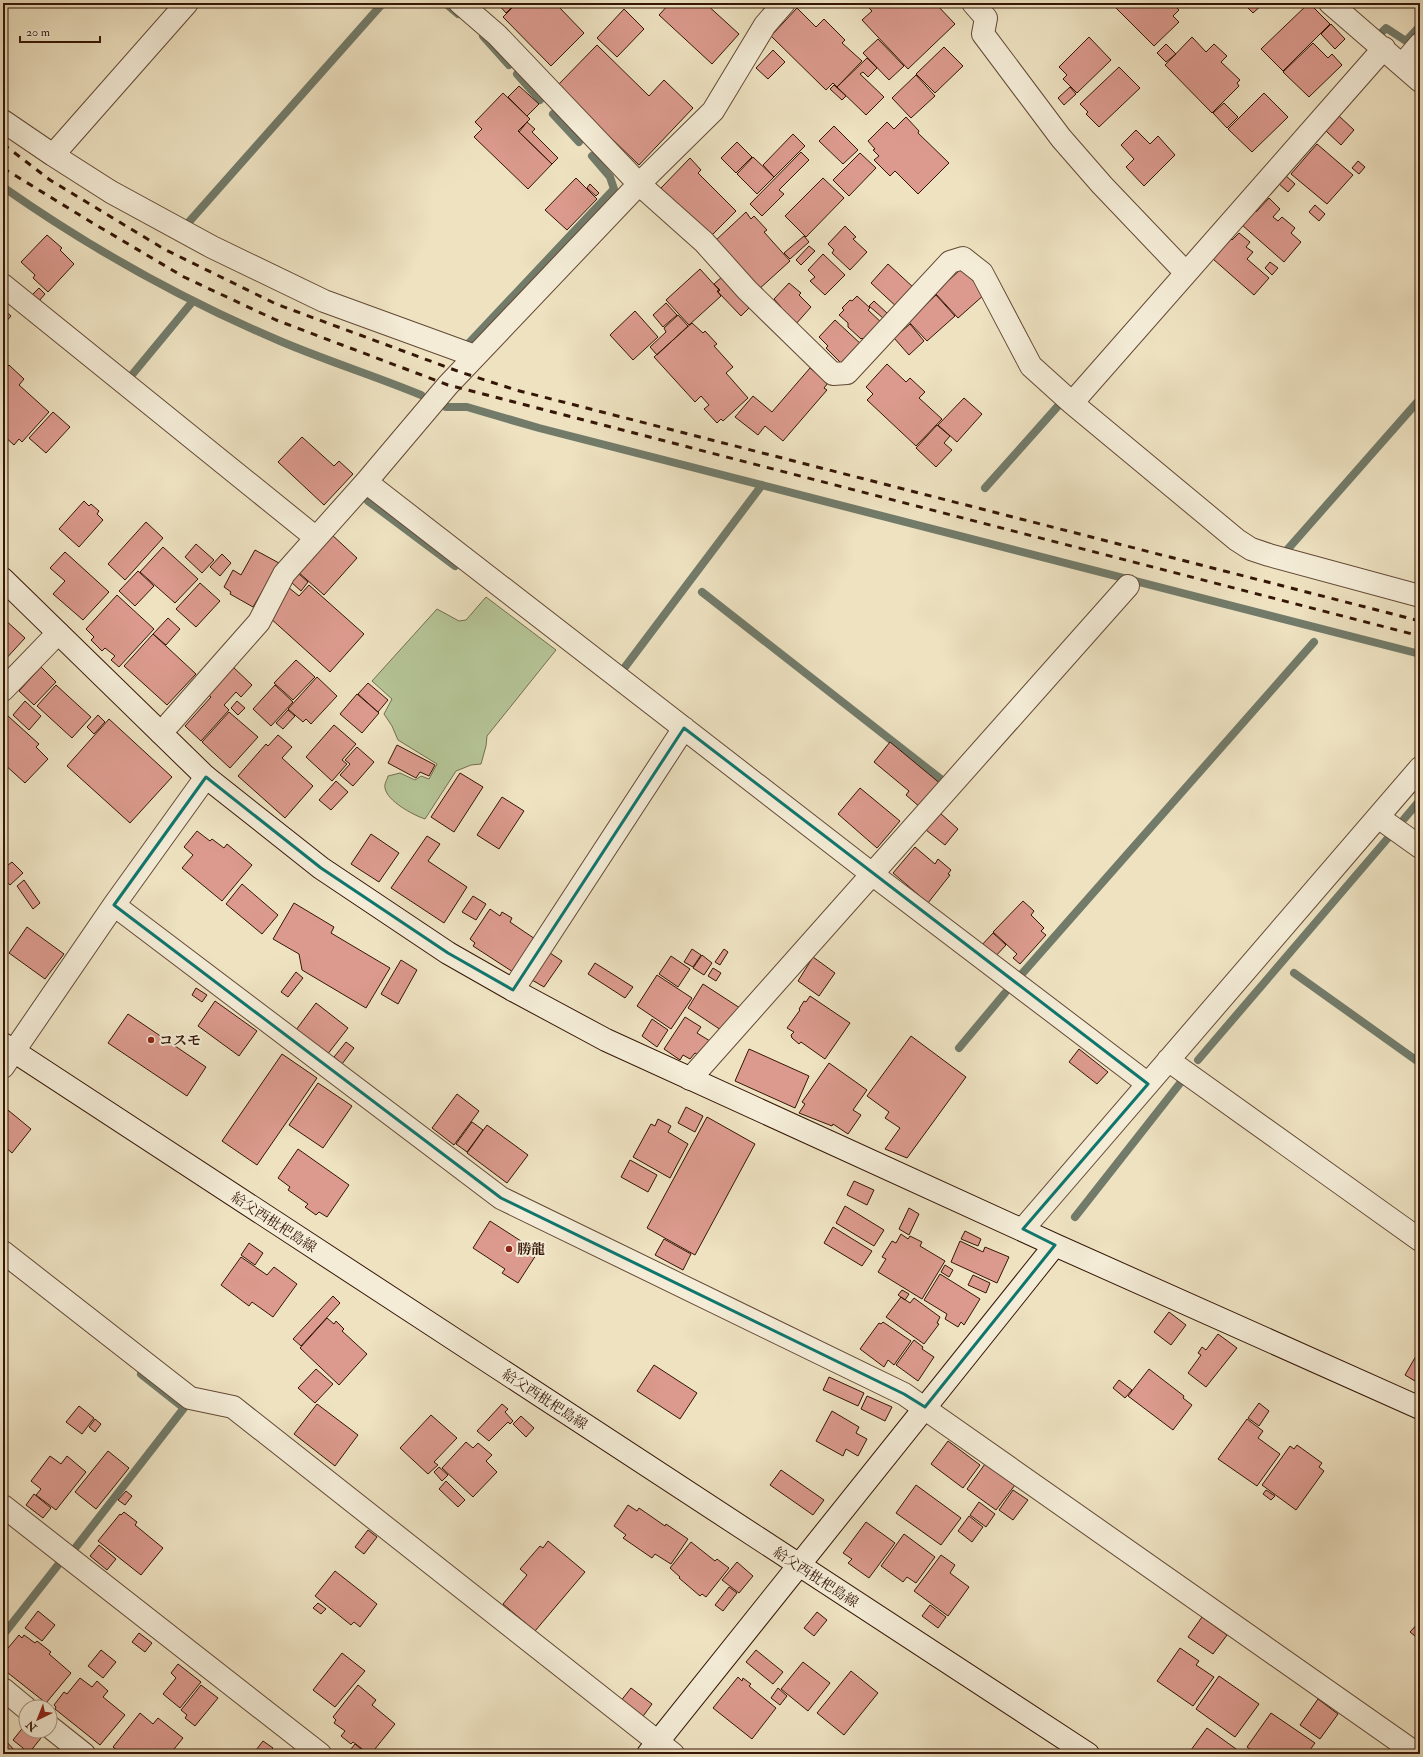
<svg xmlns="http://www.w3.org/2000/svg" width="1423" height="1757" font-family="'IM FELL Double Pica','Noto Serif JP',serif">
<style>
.green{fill:#b5c496;stroke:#756d4e}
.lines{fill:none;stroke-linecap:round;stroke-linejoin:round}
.stream{stroke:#727b6a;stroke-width:8}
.building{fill:#db9a8d;stroke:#351606}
.street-casing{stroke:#634935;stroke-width:24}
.secondary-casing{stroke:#351606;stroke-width:24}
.street{stroke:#f4ecd7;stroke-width:22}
.secondary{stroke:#f4ecd7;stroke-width:22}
.rail{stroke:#351606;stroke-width:3;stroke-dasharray:7 7;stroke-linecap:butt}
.marked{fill:none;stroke:#0f766e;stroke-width:3;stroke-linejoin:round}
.poi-dot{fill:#8f2418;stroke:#f4ecd7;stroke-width:1.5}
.labels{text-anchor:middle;stroke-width:4;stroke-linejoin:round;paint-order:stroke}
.poi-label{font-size:14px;font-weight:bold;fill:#351606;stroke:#f4ecd7;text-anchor:start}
.street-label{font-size:14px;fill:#351606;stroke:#f4ecd7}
</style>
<rect width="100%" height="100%" fill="#eee2c1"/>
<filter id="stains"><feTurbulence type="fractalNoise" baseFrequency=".005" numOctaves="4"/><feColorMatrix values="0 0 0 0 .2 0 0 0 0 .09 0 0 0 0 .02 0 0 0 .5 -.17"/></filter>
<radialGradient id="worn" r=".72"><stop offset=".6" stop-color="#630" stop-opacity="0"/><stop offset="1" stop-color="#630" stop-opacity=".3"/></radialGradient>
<path class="green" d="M486,597l70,53 -69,86 -1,10 -5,18 -10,1 -15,6 -31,48c-12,-4 -38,-18 -40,-31 -1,-4 2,-8 3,-12l12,-3 15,7 6,-4 8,3 8,-15 -39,-24 -6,-14 -8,-12 8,-15 -20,-18 65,-72 22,12 7,-1z"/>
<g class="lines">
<path class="stream" d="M445,3l13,11
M1382,32l4,-4 20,13 14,-15
M483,36l26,29
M517,74l23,26
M553,114l26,28
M3,187c87,61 180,113 277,154 47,20 95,35 141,54
M188,223l195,-220
M468,344l146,-155 -4,-12 -18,-21
M131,376l62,-75
M446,407h21l72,21 881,226
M985,488l73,-82
M368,501l87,65
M1287,550l133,-151
M702,592l240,188
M625,667l137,-182
M1404,819l16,-19
M1294,973l126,90
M1020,976l294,-334
M959,1048l46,-55
M1198,1060l190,-222
M1075,1217l106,-135
M76,1547l108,-139 -43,-34
M3,1635l55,-70"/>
</g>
<path class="building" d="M497,3h19l-10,10z
M517,3h43l-2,3 26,27 -33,33 -48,-49z
M670,3h35l34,31 -27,30 -53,-49z
M868,3h67l20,21 -47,45 -46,-49 10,-9 -6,-6z
M1111,3h61l7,7 -6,6 6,6 -25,24z
M1243,3h21l-11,10z
M1309,3l21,21 -47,47 -22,-22z
M797,8l19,19 8,-8 21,21 -3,3 20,18 -25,26 -4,-4 -7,7 -55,-54z
M624,9l20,20 -27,28 -20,-19z
M1331,24l14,15 -10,10 -14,-15z
M1089,37l22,23 -34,33 -14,-14 4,-4 -8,-8z
M1192,37l14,15 8,-8 13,12 -6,6 19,18 -3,3 2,3 -27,27 -47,-48z
M878,39l26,27 -15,14 -26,-27z
M1313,43l15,15 4,-4 10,11 -33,32 -26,-25z
M1166,44l10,10 -10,8 -9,-9z
M597,45l52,51 15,-16 29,28 -54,57 -82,-79z
M944,47l19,19 -28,27 -19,-19z
M773,50l12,12 -17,17 -12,-11z
M867,58l10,10 -9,9 -5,-5 -3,2 24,23 -18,18 -29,-28z
M1119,67l21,21 -41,39 -13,-13 2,-2 -8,-8z
M916,75l19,21 -24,22 -19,-20z
M834,85l12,11 -4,4 -12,-11z
M519,86l20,18 -12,12 -19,-19z
M1070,87l6,7 -12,11 -6,-7z
M503,93l27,26 -12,12 34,33 -24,25 -54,-52 8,-8 -7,-7z
M1264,93l24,24 -36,35 -24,-23z
M1224,103l14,14 -11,11 -14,-15z
M1339,116l15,14 -13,15 -15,-14z
M906,117l13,14 -1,2 31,30 -31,31 -23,-23 -5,5 -16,-16 5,-4 -6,-6 2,-1 -7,-8 19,-19 7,7z
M527,122l8,7 -3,3 26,26 -6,6 -33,-32z
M834,126l24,24 -15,14 -24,-23z
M1136,130l14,14 8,-8 17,19 -31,31 -18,-19 8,-8 -13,-14z
M793,134l12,12 -31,31 -11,-12z
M737,142l15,15 -16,16 -15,-15z
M1317,144l36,31 -26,29 -36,-30z
M801,152l8,8 -30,30 5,4 -22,22 -12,-12z
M860,153l16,15 -27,28 -16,-16z
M753,157l21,20 -17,17 -20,-20z
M690,158l11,12 -3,3 38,38 -26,26 -49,-49z
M1358,161l7,6 -6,7 -7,-6z
M1285,175l10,9 -7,8 -10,-9z
M576,178l21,21 -30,31 -22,-20z
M823,178l21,20 -38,39 -21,-21z
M590,184l9,9 -3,3 -9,-8z
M1269,198l11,11 -7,8 5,4 4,-4 13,11 -4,5 10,9 -17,20 -42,-37 12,-15 2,2z
M1315,205l10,9 -6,7 -10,-9z
M746,212l5,7 3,-3 13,14 -3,2 26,29 -32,29 -44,-48z
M845,226l11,11 -3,2 14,13 -17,18 -18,-17 2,-3 -6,-6z
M1239,233l11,9 -4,5 7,5 -6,7 22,19 -15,17 -41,-36 18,-20 1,1z
M47,235l15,13 -2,2 14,14 -26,28 -15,-14 2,-3 -14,-13z
M804,236l5,6 -19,17 -6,-6z
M809,246l6,5 -14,14 -5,-5z
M823,254l22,21 -20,20 -15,-14 5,-4 -7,-7z
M1270,262l8,6 -6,7 -7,-7z
M888,264l26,24 -15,21 -28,-26z
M962,268l23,26 -27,24 -23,-25z
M700,269l19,21 -2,1 4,5 -32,29 -23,-25z
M723,276l28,30 -10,10 -23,-24 2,-2 -6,-6z
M789,283l12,10 -2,2 12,12 -16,18 -17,-15 3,-3 -7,-8z
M39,288l6,6 -6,7 -7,-6z
M936,295l19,21 -28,25 -19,-20z
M857,296l13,12 -2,2 15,14 -17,18 -4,-4 -1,1 -13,-12v-4l-9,-8 5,-5 -2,-2 8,-8 2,1z
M874,301l14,13 -5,4 -14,-12z
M666,303l11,12 -14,12 -10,-12z
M3,309l8,7 -8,9z
M635,311l23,26 -25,23 -23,-25z
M678,315l10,11 -31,29 -7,-8 16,-15 -2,-4z
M835,320l27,25 -19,20 -17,-17 2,-2 -9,-9z
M692,323l11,10 2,-2 12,13 -3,2 19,21 -7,6 22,25 -25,23 -2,-2 -4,4 -13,-14 5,-4 -8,-9 -6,6 -41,-45z
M910,324l14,17 -15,14 -15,-17z
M887,364l19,18 4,-4 15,14 -6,6 23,21 -26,27 -49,-46 6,-6 -7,-7z
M9,365l15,14 -5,6 30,27 -27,30 -3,-3 -5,6 -11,-10v-64z
M810,368l18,15 -4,5 3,2 -44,51 -18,-15 -7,9 -23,-18 18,-21 19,16z
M964,398l18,16 -25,28 -19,-17z
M53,412l17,15 -24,26 -17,-15z
M937,425l13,11 -6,7 8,7 -16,17 -20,-19z
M302,437l32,29 5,-5 14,13 -29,31 -46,-43z
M84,501l5,5 2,-2 8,7 -2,3 6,6 -24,27 -20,-18z
M146,522l17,16 -38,42 -17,-16z
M331,534l26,24 -33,37 -27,-24z
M196,544l18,16 -12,13 -17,-16z
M163,547l35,32 -23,24 -35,-31z
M255,550l24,13 -26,44 -23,-13 1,-2 -7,-5 9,-17 8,5z
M65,552l44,40 -26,28 -30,-26 12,-13 -15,-13z
M222,554l9,9 -11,13 -10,-9z
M138,571l16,15 -19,20 -16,-15z
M299,574l9,8 -7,9 -10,-9z
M200,583l20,18 -24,26 -20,-18z
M309,585l55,49 -34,38 -61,-55 19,-30 11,9z
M117,595l37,34 -35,38 -8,-7 4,-4 -10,-8 -3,3 -11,-11 3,-3 -8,-8z
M3,618l22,20 -22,24z
M168,618l12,11 -14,16 -13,-11z
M153,634l43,40 -29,31 -43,-39z
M296,660l19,17 -22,23 -19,-17z
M41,667l15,15 -22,23 -15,-14z
M233,667l19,18 -11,12 -5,-5 -12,13 5,5 -28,31 -16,-15 26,-29 -4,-3z
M317,677l20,19 -26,28 -5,-5 -3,3 -15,-13z
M368,683l20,17 -10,12 -20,-18z
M56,685l35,32 -19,21 -35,-32z
M275,685l18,17 -22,24 -18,-17z
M357,694l22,19 -17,20 -22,-19z
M25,701l16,15 -12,14 -16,-15z
M237,701l8,7 -7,7 -7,-7z
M288,710l7,6 -12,13 -7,-6z
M229,712l29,25 -28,31 -28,-26z
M98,715l7,7 -11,12 -7,-7z
M8,716l31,28 -3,3 12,12 -23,24 -22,-20v-41z
M109,719l63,58 -42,46 -63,-57z
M334,725l22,19 -14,16 5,4 -15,17 -26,-24z
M278,735l14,12 -10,11 31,28 -28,32 -47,-42 28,-32 2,2z
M890,742l52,43 -21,23 -15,-13 3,-4 -35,-29z
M397,745l38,20 -6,11 -9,-4 -4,6 -28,-15z
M357,747l17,15 -21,24 -13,-11 10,-11 -5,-4z
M460,773l23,14 -29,45 -23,-15z
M336,781l12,11 -17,18 -12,-10z
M860,788l40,33 -23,27 -39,-34z
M502,797l22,14 -25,38 -22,-14z
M940,813l18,16 -13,16 -19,-15z
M197,831l13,10 2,-2 12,9 3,-4 25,21 -30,36 -40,-33 11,-13 -9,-8z
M371,834l28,19 -20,29 -28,-18z
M427,836l13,8 -12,17 39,26 -23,36 -53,-35z
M915,847l20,17 3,-5 13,11 -3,4 2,1 -22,28 -35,-30z
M3,859l5,6 4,-3 11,11 -13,12 -7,-7z
M24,880l16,23 -7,6 -16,-23z
M242,884l36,31 -16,19 -36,-30z
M473,896l13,8 -10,16 -14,-8z
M1023,901l11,10 -3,4 13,13 -3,3 5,4 -26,29 -7,-6 4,-4 -24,-22z
M294,903l40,24 -3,6 59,35 -24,40 -64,-38 -3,-16 -26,-15z
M490,909l10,7 2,-4 10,6 -2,4 28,19 -25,31 -40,-26 2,-3 -5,-4z
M27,927l37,27 -19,25 -36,-26z
M993,933l13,12 -13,14 -13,-12z
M692,949l9,6 -8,12 -9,-5z
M724,949l4,3 -8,13 -5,-3z
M550,953l12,8 -18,26 -12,-7z
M702,955l10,8 -8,12 -11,-7z
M671,956l19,13 -12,18 -19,-13z
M813,957l22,16 -16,23 -21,-15z
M401,960l16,10 -19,34 -17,-10z
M595,963l38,24 -8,11 -37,-24z
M713,968l8,5 -5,8 -8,-5z
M296,972l7,6 -15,19 -7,-5z
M657,975l35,23 -21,31 -34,-23z
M703,984l37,24 -16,24 -36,-24z
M196,988l11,7 -5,7 -10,-7z
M810,996l40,27 -25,36 -24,-17 -2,2 -7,-6 -1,-3 3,-3 -7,-4 13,-18 -1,-1 5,-8 2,1z
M215,1001l42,30 -18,25 -41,-30z
M316,1003l32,25 -21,27 -31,-25z
M128,1014l78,53 -19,29 -79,-53z
M685,1017l16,10 -4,6 13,8 -10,15 -5,-3 -5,6 -7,-4 -3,5 -16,-11z
M652,1019l16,11 -11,17 -15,-11z
M911,1036l55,41 -59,81 -22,-9 15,-21 -15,-10 4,-6 -22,-16z
M346,1042l8,6 -12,16 -8,-7z
M749,1049l60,27 -14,32 -60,-27z
M1079,1049l29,23 -11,12 -28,-22z
M282,1054l35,24 -60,87 -35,-24z
M829,1063l38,27 -14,20 8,5 -13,19 -15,-10 -1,2 -33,-13 6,-9 -3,-2z
M318,1083l34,23 -29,42 -34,-23z
M457,1094l22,17 -25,34 -22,-17z
M3,1106l28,23 -19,24 -9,-8z
M686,1107l17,9 -8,16 -17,-9z
M707,1117l48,27 -60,111 -48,-27z
M658,1119l13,7 -3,6 20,12 -18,34 -37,-21 18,-33 4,2z
M472,1122l11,8 -16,22 -11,-8z
M487,1125l41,30 -21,28 -40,-30z
M298,1149l51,36 -22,32 -8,-5 -3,3 -11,-8 3,-3 -20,-14 2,-3 -12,-9z
M630,1160l27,15 -9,17 -27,-15z
M854,1181l20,9 -7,15 -20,-10z
M845,1206l39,24 -10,16 -38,-23z
M909,1208l10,6 -10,21 -10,-6z
M490,1221l48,31 -20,31 -16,-10 3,-4 -32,-21z
M833,1227l39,24 -10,15 -38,-23z
M965,1231l16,8 -3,7 -17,-7z
M901,1234l7,5 2,-3 12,6 -2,4 25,15 -23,38 -44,-27 8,-13 -4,-2 10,-16 4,2z
M664,1239l27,15 -8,16 -28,-15z
M960,1241l23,11 2,-5 24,10 -12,26 -46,-21z
M249,1243l14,10 -8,12 -14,-10z
M241,1257l26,18 7,-8 23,17 -24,33 -21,-15 -3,4 -28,-21z
M945,1265l8,5 -4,7 -8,-5z
M940,1274l40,25 -16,26 -3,-3 -3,5 -13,-8 2,-5 -23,-14z
M973,1275l17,8 -4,10 -18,-8z
M902,1290l7,4 -4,6 -7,-5z
M333,1296l7,7 -39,43 -8,-7z
M901,1297l9,6 4,-5 26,19 -3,6 2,1 -15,20 -38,-27z
M1169,1312l17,13 -15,20 -17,-13z
M327,1318l7,6 2,-3 8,8 -2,2 25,23 -28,31 -39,-37z
M883,1322l28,19 -17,24 -6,-5 -4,7 -24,-18 19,-26 2,1z
M1218,1334l19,14 -31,39 -18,-14 13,-18 -3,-2 4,-6 4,3z
M914,1340l9,7 -1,2 12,8 -16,24 -22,-16z
M1420,1349v35l-15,-9z
M654,1365l43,28 -17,26 -43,-28z
M316,1369l17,15 -18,19 -17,-15z
M1149,1369l35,27 -1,2 9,7 -19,25 -45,-34z
M829,1377l35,16 -6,13 -35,-16z
M1119,1380l13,10 -7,8 -12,-10z
M867,1396l25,11 -7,14 -24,-12z
M1259,1403l10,8 -10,15 -11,-8z
M317,1404l41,31 -23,31 -41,-32z
M502,1404l6,5 -3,3 8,9 -3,3 -2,-2 -19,19 -12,-10z
M79,1406l15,12 -12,16 -16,-12z
M832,1411l27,16 -3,6 11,6 -9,17 -12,-7 -3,7 -27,-15z
M431,1415l26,23 -23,24 4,3 -10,9 -28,-26z
M521,1416l13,12 -8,9 -13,-13z
M95,1419l6,5 -6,8 -6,-5z
M1247,1419l16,12 -5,7 22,16 -23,32 -39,-27z
M948,1441l32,24 -17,23 -32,-24z
M466,1442l7,6 5,-5 14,12 -6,6 11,11 -24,25 -31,-29z
M1297,1445l25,18 -3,4 5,4 -28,39 -34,-25 28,-39 4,3z
M108,1451l21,17 -33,41 -21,-17z
M50,1456l11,8 6,-8 19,16 -30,38 -20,-15 5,-6 -10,-8z
M985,1464l30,21 -19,25 -29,-21z
M439,1467l9,8 -6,6 -8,-9z
M781,1470l43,30 -11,15 -43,-30z
M446,1481l19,19 -7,7 -19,-18z
M916,1485l45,33 -20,27 -45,-32z
M1013,1490l15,10 -15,20 -14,-10z
M1266,1490l9,6 -4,4 -8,-6z
M126,1491l6,5 -7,9 -7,-5z
M34,1494l17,14 -8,10 -17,-13z
M979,1502l16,12 -9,13 -16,-12z
M628,1505l9,6 2,-3 26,18 1,-2 22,15 -17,25 -16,-10 -3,4 -29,-20 3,-3 -12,-9z
M124,1512l13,10 -2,3 28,23 -22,27 -43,-34 22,-27 1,1z
M969,1516l14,11 -11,15 -14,-11z
M866,1522l29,21 -26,35 -21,-15 4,-4 -9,-6z
M368,1530l9,7 -13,17 -9,-7z
M904,1534l31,23 -19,26 -9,-6 -4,5 -22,-16z
M548,1541l37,31 -50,59 -32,-27 24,-29 -7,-6 20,-23 3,2z
M691,1542l24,19 2,-2 12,9 -23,29 -4,-3 -2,2 -21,-18 1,-1 -10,-9z
M99,1545l17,14 -9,11 -17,-14z
M941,1555l14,10 -5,8 19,14 -21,29 -34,-25z
M737,1562l16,14 -14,17 -17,-13z
M335,1571l42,33 -17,23 -6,-5 -3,3 -36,-29z
M729,1587l8,6 -14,18 -8,-6z
M318,1603l8,6 -5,5 -8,-6z
M930,1605l16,12 -8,11 -16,-12z
M38,1611l17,14 -13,16 -17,-13z
M817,1612l10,8 -13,16 -10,-8z
M1202,1617l25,18 -14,19 -25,-17z
M1420,1621v19l-10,-8z
M139,1633l13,10 -7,9 -13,-10z
M19,1635l3,3 2,-3 11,8 2,-2 14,11 -2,2 22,19 -25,30 -43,-34v-15z
M1180,1648l19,13 -3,4 18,12 -21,29 -36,-25z
M101,1650l15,12 -13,16 -15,-12z
M756,1650l27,22 -10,12 -27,-22z
M342,1653l23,18 -30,36 -22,-17z
M803,1662l27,21 -22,28 -27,-22z
M178,1664l23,18 -21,26 -17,-14 13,-16 -5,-5z
M851,1671l27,22 -34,42 -27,-22z
M1219,1676l40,28 -24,33 -39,-28z
M738,1677l4,4 1,-3 8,6 -2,2 27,22 -24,31 -39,-31z
M80,1678l12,9 5,-6 11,10 -5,6 22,18 -25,30 -45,-36 1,-2 -2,-2 10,-13 3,2z
M201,1685l17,13 -23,28 -10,-8 2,-3 -6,-5z
M358,1685l18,15 -4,5 23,19 -24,30h-2l-16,-12 -2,2 -10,-8 4,-5 -11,-8 2,-3 -3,-3z
M631,1688l21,16 -11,15 -21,-17z
M778,1688l9,8 -7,9 -9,-7z
M1318,1699l20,15 -18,25 -20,-14z
M140,1713l13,11 5,-6 25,20 -13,16h-48l-9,-7z
M1271,1713l44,30 -8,11h-50l-10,-7z
M25,1725l1,6h6l9,7 -12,15 -16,-13z
M1207,1728l36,26h-46l-6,-4z
M3,1738l15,16h-15z
M263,1741l10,7 -5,6h-15z
M355,1744l12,10h-20z"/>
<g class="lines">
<defs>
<path id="street" d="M460,3l37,32 142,149 65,58 43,48 86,84 14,-1 103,-111 13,-4 19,15 49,93 41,37 312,-355
M973,3l13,15 -3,16 78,104 41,47 84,88
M1330,3l90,78
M1402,65l18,-21
M3,121l50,34 58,37 101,55 112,54 151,55
M53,155l134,-152
M3,285l312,252
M1072,403l165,137 14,9 18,6 151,41
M366,482l506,392 276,210
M3,690l55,-57
M161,733l98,-111 25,-48 82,-92 82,-97 191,-201 74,-73 52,-86 19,-22
M1378,817l42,30
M114,905l387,293 403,196 513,360
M513,990l171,-262
M1168,1060l252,180
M3,1067l111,-162 92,-128
M690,1079l438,-493
M1023,1229l397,-461
M3,1252l187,146 43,9 440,347
M3,1506l317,248
M3,1689l23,19
M50,1727l34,27"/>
<path id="secondary" d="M3,579l203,198 115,91 127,85 65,37 93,50 449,205 365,163
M3,1044l1085,710
M648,1754l407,-509"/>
</defs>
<use href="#street" class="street-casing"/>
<use href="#secondary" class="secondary-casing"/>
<use href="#street" class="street"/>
<use href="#secondary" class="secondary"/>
<path class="rail" d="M3,144l47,36 114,69 112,55 184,68 56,18 904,231
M3,168l88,54 93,55 92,43 172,65 972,251"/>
</g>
<path class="marked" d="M684,728l464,356 -125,145 32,16 -130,162 -21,-13 -403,-196 -387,-293 92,-128 115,91 127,85 65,37z"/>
<g class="poi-dot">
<circle cx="151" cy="1040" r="4"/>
<circle cx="509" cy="1249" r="4"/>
</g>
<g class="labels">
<g class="poi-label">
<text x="159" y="1045">コスモ</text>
<text x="517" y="1254">勝龍</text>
</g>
<g class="street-label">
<text transform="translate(274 1222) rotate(33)" y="5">給父西枇杷島線</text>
<text transform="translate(545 1399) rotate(33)" y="5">給父西枇杷島線</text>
<text transform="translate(816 1577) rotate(33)" y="5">給父西枇杷島線</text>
</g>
</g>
<rect width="1423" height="1757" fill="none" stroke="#eee2c1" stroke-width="16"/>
<rect x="4" y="4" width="1415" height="1749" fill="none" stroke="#351606" stroke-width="2"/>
<rect x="8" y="8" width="1407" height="1741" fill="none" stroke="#351606"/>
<g transform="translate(38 1719) rotate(223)"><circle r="19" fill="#f4ecd7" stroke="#a89683"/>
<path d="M0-3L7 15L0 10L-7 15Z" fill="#8f2418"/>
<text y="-6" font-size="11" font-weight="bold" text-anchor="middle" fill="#351606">N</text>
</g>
<path d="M20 36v6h80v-6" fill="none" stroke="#351606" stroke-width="2"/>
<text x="26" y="36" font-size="12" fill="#351606" stroke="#f4ecd7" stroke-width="3" paint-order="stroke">20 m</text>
<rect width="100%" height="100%" filter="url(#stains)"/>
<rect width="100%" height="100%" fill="url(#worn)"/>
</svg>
